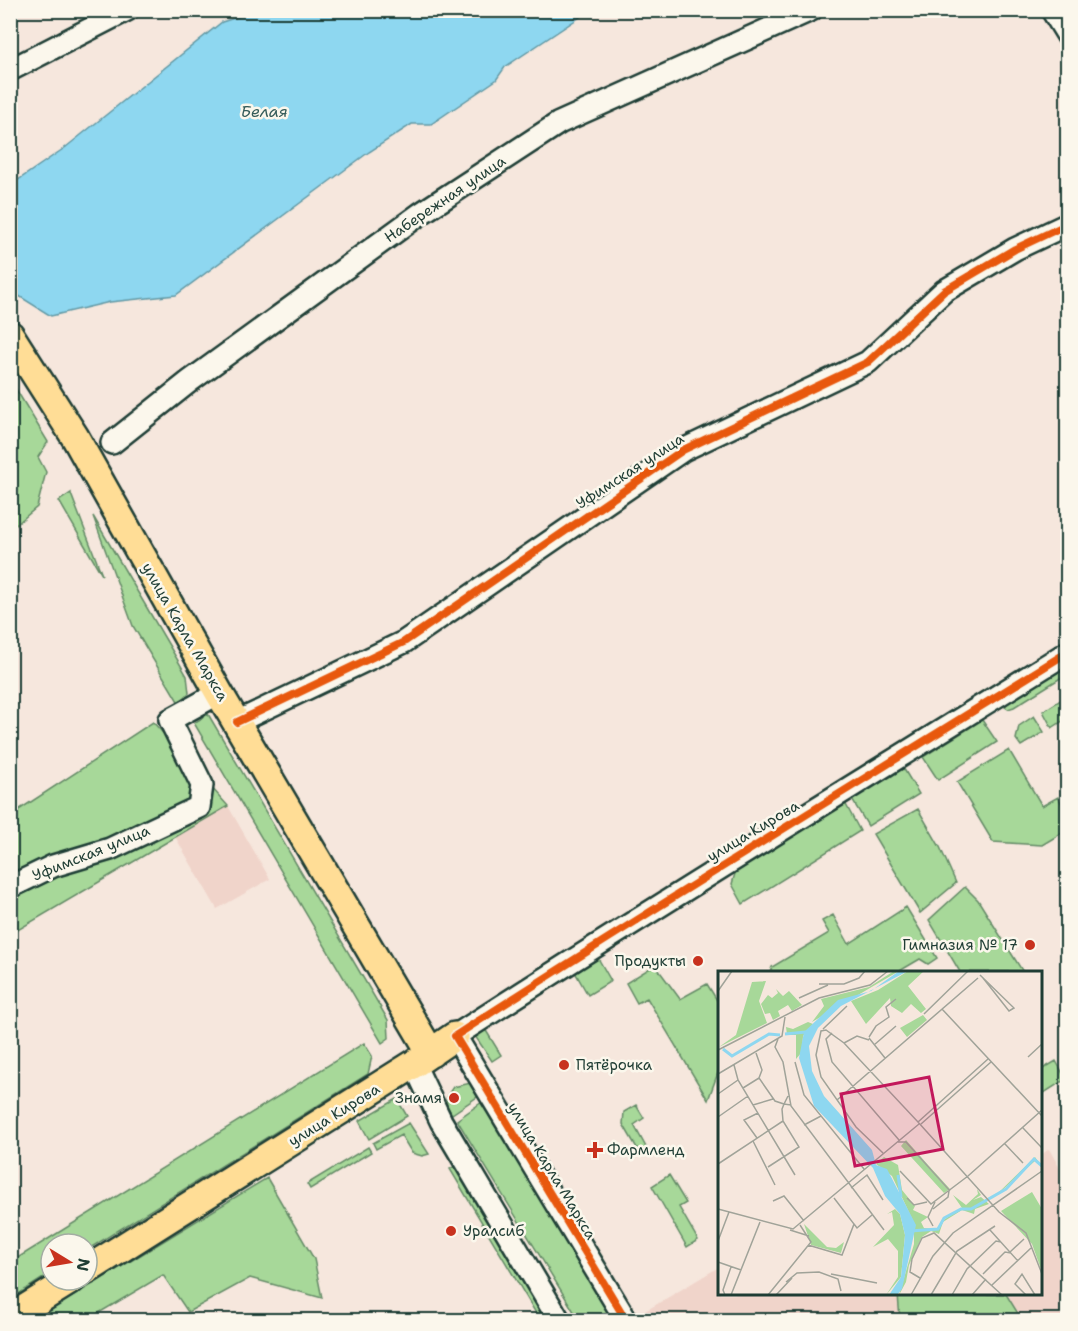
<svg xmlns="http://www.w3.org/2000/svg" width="1078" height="1331" font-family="'Shantell Sans',sans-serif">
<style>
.built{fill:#f0d4ca}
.green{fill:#a7d899;stroke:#638a66;stroke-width:1.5}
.water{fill:#8ed7f0;stroke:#6299a5;stroke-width:1.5}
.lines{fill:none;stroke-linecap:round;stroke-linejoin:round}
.minor-casing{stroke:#1f3d34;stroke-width:26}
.major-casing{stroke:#1f3d34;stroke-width:32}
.minor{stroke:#fbf7ec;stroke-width:21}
.major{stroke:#ffdd96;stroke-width:27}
.cycleway-casing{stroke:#fbf7ec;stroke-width:11}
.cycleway{stroke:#e8590c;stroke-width:8}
.poi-dot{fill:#c8321e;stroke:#fbf7ec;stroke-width:2}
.labels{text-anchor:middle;stroke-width:5;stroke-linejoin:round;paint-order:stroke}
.street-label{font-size:15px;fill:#1f3d34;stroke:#fbf7ec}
.poi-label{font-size:15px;fill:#1f3d34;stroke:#fbf7ec;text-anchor:end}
.water-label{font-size:16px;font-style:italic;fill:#355c5a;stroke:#fbf7ec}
.inset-river{fill:none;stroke:#8ed7f0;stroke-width:3}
.inset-road{fill:none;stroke:#a0a399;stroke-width:1.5}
.view{fill:#c2185b;fill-opacity:0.15;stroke:#c2185b;stroke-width:3}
.inset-edge{fill:none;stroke:#1f3d34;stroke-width:3}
</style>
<rect width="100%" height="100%" fill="#f6e7dd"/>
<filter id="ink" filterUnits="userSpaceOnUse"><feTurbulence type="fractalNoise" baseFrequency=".0167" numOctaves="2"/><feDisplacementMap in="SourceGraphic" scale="12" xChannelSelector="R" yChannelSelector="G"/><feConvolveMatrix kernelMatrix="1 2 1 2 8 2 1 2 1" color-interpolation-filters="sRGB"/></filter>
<g filter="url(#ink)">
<path class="built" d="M228,806l42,73 -53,30 -44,-76z
M1049,1149l18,32v139h-421l-4,-7 77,-46 1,27h320l1,-139z"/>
<path class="green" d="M11,381l37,61 -10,15 8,15 -9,35 -26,22z
M71,493v1l31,81 -43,-74z
M93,516l94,160 2,17 -10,10 -46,-77z
M1067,666v8l-53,33 -6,2 -3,-2 3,-5z
M1067,696v22l-15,10 -9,-17z
M208,714l180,306 1,18 -7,5 -188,-320z
M1034,716l10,16 -23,14 -5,-7 3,-13z
M982,720l15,22 -59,38 -15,-23z
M153,722l75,84 -217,128v-119z
M1009,750l33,56 16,-9 9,16v17l-25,15 -49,-3 -36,-60z
M902,766l17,28 -51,32 -17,-28z
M844,801l16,30 -117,73 -11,-20 4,-14z
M918,809l22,38 16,36 -36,30 -47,-79z
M965,887l13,13 45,72h-63l-31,-52z
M906,907l31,51 -9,6 -8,-5 -22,13h-128l2,-5 57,-34 -7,-12 11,-6 16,29z
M598,958l13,23 -23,14 -13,-23z
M655,965l25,34 27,-15 13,21 -1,65 -11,30 -61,-102 -10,5 -11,-20z
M485,1029l16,26 -9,6 -17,-25z
M364,1043l8,13 -4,18 -281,176v-6h-36v29l-40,26v-37z
M1056,1061l10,18 -25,16v-25z
M471,1083l9,12 -28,19c-8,-11 -7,-16 1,-27z
M397,1099l10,17 -38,23 -10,-18z
M482,1102l131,218h-34l-122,-200z
M636,1105l8,13 -10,7 14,26 -7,4 -18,-31 1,-12z
M409,1123l20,31 -7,2 -10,-3 -11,-18 -25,14 -3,-6z
M368,1147l3,5 -61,37 -3,-5z
M455,1166l93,154h-8l-90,-151z
M669,1175l17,28 -7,4 19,33 -11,7 -35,-61z
M267,1178l47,81 8,39 -72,-20 -62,34 -25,-37 -76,45h-53z
M898,1294h108l16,26h-122z"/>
<path class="water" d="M256,11h333l-84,56 -9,13 -65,44h-19l-43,28 -193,143 -66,7 -59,14 -40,-25v-106l55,-38 156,-125z"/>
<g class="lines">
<defs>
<path id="minor" d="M1052,10l16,26
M10,70l117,-60
M112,443l78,-62 230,-167 139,-91 252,-113
M237,722l167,-80 279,-192 185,-88 76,-71 71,-42 53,-25
M10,887l43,-21 57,-17 89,-42 3,-22 -32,-65 49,-27
M414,1064l27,57 118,199
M626,1320l-171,-284c202,-131 408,-256 613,-384"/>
<path id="major" d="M10,335l65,102 144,256 212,360
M87,1270l327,-206 41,-28
M10,1318l61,-38"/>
</defs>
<use href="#minor" class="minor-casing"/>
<use href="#major" class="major-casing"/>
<use href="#minor" class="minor"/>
<use href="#major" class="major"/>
<defs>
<path id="cycleway" d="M237,722l167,-80 279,-192 185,-88 76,-71 71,-42 53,-25
M626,1320l-171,-284c202,-131 408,-256 613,-384"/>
</defs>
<use href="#cycleway" class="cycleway-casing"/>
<use href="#cycleway" class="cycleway"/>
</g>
</g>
<g class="poi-dot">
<circle cx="1030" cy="945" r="6"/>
<circle cx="698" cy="961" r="6"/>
<circle cx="564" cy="1065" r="6"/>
<circle cx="454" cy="1098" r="6"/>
<path d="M592 1141h6v6h6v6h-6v6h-6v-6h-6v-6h6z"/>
<circle cx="451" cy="1231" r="6"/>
</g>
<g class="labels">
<g class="street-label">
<text transform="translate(445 199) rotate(-34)" y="5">Набережная улица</text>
<text transform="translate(630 471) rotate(-33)" y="5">Уфимская улица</text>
<text transform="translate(185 632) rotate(60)" y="5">улица Карла Маркса</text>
<text transform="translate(753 831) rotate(-31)" y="5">улица Кирова</text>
<text transform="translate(91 853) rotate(-22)" y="5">Уфимская улица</text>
<text transform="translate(334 1115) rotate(-32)" y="5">улица Кирова</text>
<text transform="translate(552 1171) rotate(59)" y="5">улица Карла Маркса</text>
</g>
<g class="poi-label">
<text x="1018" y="950">Гимназия № 17</text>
<text x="686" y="966">Продукты</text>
<text x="576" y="1070" text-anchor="start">Пятёрочка</text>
<text x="442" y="1103">Знамя</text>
<text x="607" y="1155" text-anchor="start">Фармленд</text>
<text x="463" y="1236" text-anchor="start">Уралсиб</text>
</g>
<g class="water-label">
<text x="264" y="117">Белая</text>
</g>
</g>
<g transform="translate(718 971)">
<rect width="324" height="324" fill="#f6e7dd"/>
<path d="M176,0h5l-87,51 12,-16 -3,-7 48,-12zM190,0h16l-16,15 18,23 -5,4 -10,-9 -9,9 -11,-7 -1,-8 -24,26 -15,-23 27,-11zM48,10l-7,20 8,22 -48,24 17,-12 16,-53zM58,18l7,7 6,-5 13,14 -10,6 -4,-6 -10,6 2,5 -7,4 -3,-7 -5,1 -4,-10 7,-9 4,3 6,-5zM205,44l4,5 -20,17 -7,-9zM90,51l5,2 -10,12 -1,16 -6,7v-24h-9l-1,-8 7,2zM188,169l23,26 21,23 -6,4 -43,-47zM166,186l14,8 4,25 13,16 -2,4 15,7 -7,5 3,6 13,1 5,-8 20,-13 -9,-13 13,10 12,-11 -1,-5 4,6 -8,5 8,-3 8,7 -14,5 -1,5 -12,-4 -19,12 -4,12 -8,-3 -9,6 -13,28 -3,17 -7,13 15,-51v-21l-22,-47 -16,-12zM317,186l7,10 -7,-6 -44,39zM314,221l10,17v63l-10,-28 -31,-33zM177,238l5,5 5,21 -4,42 -15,18 12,-18v-26l-10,-12 -15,8 21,-22 -2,-13 -5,2zM86,253l23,23 9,1 8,-6 -3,11 -30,-8z" fill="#a7d899"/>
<path d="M181,0h9l-67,35 -23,22 -9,18 3,25 12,25 48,54 4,15 11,4 29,56 -14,64 -5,6h-8l12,-18 4,-42 -5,-21 -15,-18 -12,-28 -59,-62 -15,-48 5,-26 34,-32 33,-9z" fill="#8ed7f0"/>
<path class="inset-river" d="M67,63l21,-2M5,78l9,7 37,-22 11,1M180,204l3,22M192,260l28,-2 6,-11 17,-9h10l35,-20 28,-30 8,7"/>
<path class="inset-road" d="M262,4l34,33 -5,3 -26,-33M101,13h25l15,-6 6,-7M0,20l14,-20M81,27l29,-13M224,38l100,107M206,43l44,-43M105,58l24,-23M114,62l-6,6 6,23 67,78M151,66l7,-11 13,-9 -3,-10 10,-8M151,67l16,20M60,68l-3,8 8,15 8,44 93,124M126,72l13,-7 12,4M156,74l22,-19M0,79l101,-52 51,-13 18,-14M38,82l6,17 -3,8 16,23 9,3 4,-8M310,86l14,-13M77,91l9,33 60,74M16,94l4,15 57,95M0,103l64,-38 3,-19M25,117l16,-10M0,123l20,-14M119,129l141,-122M35,134l20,-6M0,146l30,-21M200,151l81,90 27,21 16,41M203,153l70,-62M86,154l17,-9M305,157l19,20M39,167l-13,-18 14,-7M35,170l22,44M180,171h8l44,49M287,173l18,19M165,182l-27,-26 -35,-50 -5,-22 5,-24 5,-1 18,13 74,79 70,-63M0,193l65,-43M50,196l31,-20 -16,-26 -1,-12 2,-5 7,1M182,200l31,33 37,-28M250,205l74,-66M133,217l16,-13 16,25M189,227l7,7 13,-3M55,230l11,-5 20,25M0,238l75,20 126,-105M215,238l15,-12 1,-6M136,253l3,4 15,-13M215,255l-5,-9 7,-15M72,259l19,6M272,259l28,31M0,270l11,-29M90,274l34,10 12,-31 -20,-26M292,281l14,-13M0,291l23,8M113,303l46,9M265,303l22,-22 6,1M202,307l-10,-6 2,-13 10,-21 12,-5 68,62M68,311l11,-9 22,-1 19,7 3,12M274,314l39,-37M7,324l-2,-5 8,-23M13,324l29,-73M50,324l43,-53 -11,-17M58,324l16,-17M193,324l22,-39 20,-23 89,-62M213,324l26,-44 38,-25M234,324l15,-26 29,-28 5,1M254,324l14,-16M308,324l-11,-11 7,-10 13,21"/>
<path class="view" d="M211,106l14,72 -88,17 -14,-72z"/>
<rect width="324" height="324" class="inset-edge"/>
</g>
<rect width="1078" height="1331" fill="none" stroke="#fbf7ec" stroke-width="36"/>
<rect x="18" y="18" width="1042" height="1295" fill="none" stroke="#1f3d34" stroke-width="2" filter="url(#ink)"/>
<g transform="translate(69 1262) rotate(101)"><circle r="28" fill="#fbf7ec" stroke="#a3ada2" stroke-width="1.5"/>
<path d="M0-4.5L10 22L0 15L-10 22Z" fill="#c8321e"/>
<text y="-9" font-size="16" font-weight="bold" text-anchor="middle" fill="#1f3d34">N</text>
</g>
</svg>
